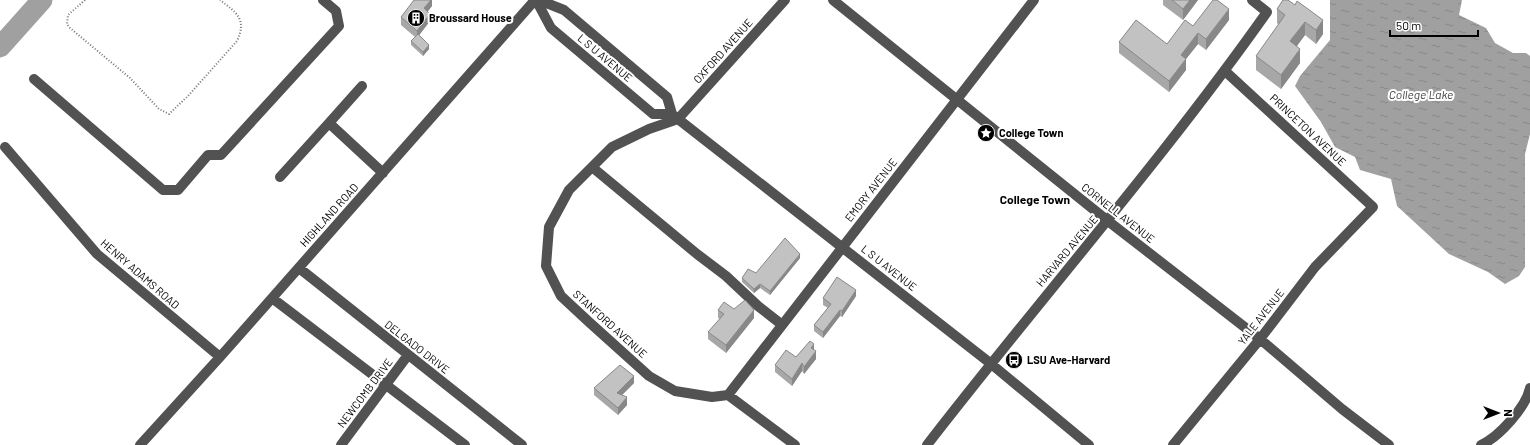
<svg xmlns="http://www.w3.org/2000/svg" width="1530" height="445" font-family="Barlow,sans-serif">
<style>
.water{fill:url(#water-ripples)}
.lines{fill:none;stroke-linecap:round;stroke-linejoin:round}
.river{stroke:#a0a0a0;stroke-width:21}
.path{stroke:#747474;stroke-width:2;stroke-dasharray:1 2;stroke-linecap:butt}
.minor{stroke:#525252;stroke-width:10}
.wall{fill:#a7a7a7}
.shaded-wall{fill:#888}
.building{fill:#c2c2c2;stroke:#888}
.labels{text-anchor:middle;stroke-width:4;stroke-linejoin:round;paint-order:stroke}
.poi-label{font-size:11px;font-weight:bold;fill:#000;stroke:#fff;text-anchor:start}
.street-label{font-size:11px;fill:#000;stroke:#fff}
.water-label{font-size:12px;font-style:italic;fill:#414141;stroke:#fff}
.neighbourhood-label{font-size:12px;font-weight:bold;fill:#000;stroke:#fff}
</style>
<defs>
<pattern id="water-ripples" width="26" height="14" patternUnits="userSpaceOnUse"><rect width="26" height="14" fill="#a0a0a0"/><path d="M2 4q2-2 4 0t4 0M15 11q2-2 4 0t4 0" fill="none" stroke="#888"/></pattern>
</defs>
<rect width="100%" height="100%" fill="#fff"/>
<path class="water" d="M1330,0h132l-3,15 27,13 9,15 18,10h13l4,3v78l-5,20v113l-6,9 -14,8 -17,-12 -39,-18 -52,-48 -6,-27 -31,-9 -5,-13 -20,-10 -14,-25 -26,-36 5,-10 30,-36z"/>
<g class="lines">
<path class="river" d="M0,47l42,-47"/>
<path class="path" d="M85,0l-17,15 -1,9 3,4 60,50 29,31 10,5 19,-18 49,-55c10,-22 0,-28 -17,-41"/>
<path class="minor" d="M536,0l15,28 102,86h19
M539,0l25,10 103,87 5,17 6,5 312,244 99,82
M785,0l-107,119 -29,10 -37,18 -43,43 -20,37 -3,39 15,30 28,26 60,54 26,15 37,6 16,-2 67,50
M833,0l275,221 152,118 82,70 47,36
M34,79l129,111h15l30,-35h13l118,-129 -3,-15 -13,-11
M362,86l-33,37 54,50
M5,147l92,107 123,103
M592,167l105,87 29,22 32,30 23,18
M280,177l49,-54
M299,268l223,177
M272,298l193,147
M728,395l306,-395
M140,445l80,-88 315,-357
M341,445l67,-90
M927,445c112,-145 234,-283 340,-433l-15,-12
M1173,445l87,-106 55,-72 58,-60 -148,-136
M1481,445c18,-8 45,-38 49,-57"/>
</g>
<path class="wall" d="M432,0v6l-4,5 2,10 -11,14 10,14 -6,7 -12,-11v-4l4,-4 -14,-12v-8z
M1163,0h35l-15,20 -20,-15z
M1283,0l40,34 -7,10 -11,-9 -8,11 3,17 -19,26 -25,-19v-14l23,-31 -2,-2v-14z
M1229,20l-23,30 -8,-6 -12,15v11l-17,22 -50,-39v-11l48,2 26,-18z
M800,258l-30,37 -10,-7 -6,5 -12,-11v-4z
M856,296l-14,21 -2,-1 -17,22 -9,-7v-6l14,-17 -5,-3v-7z
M734,309l20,9 -28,35 -18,-14v-7l12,-13 -2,-1v-8z
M814,350l2,9 -12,15 -2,-3 -10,15 -17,-14v-7z
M634,383l-12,12 5,10 -9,10 -24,-20v-7z"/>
<path class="shaded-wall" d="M431,0h1v6l-8,10v-8z
M1190,0h8l-15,20v-11z
M1229,9v11l-23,30v-11z
M430,14v7l-13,17v-7z
M1323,20v14l-7,10v-14z
M1305,22v13l-15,20v-14z
M1198,33v11l-12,15v11l-17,22v-11l12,-26z
M429,45v4l-6,7v-4z
M1300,49v14l-19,26v-14z
M800,254v4l-30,37v-4z
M760,284v4l-6,5v-4z
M856,290v6l-14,21v-6z
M754,310v8l-28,35v-8z
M840,310v6l-17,22v-6z
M814,344v8l-3,-4z
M816,351v8l-12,15v-7z
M802,363v8l-10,15v-7z
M634,376v7l-17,17v-7z
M627,397v8l-9,10v-7z"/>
<path class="building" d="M414,0h17l-7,8 6,6 -13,17 -16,-14z
M1172,0h18l-7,9z
M1213,0h4l12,9 -23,30 -8,-6 -17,22 5,4 -17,22 -50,-39 17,-22 31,24 18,-24 8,6z
M1283,0h5l7,5 2,-4 26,19 -7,10 -11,-8 -15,19 10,8 -19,26 -25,-19 29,-41 -8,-6z
M418,34l11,11 -6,7 -12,-11z
M785,238l15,16 -30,37 -10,-7 -6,5 -12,-11 6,-9 8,4z
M837,277l19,13 -14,21 -2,-1 -17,22 -9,-7 17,-21 -8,-6z
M745,300l9,10 -28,35 -18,-13 16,-18 -6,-4 6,-8 10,7z
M810,341l4,3 -3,4 5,3 -12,16 -2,-4 -10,16 -17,-14 11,-15 10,7z
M620,365l14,11 -17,17 10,4 -9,11 -24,-20z"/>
<defs>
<symbol id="building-disc" viewBox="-11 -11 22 22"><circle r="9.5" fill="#000" stroke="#fff"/><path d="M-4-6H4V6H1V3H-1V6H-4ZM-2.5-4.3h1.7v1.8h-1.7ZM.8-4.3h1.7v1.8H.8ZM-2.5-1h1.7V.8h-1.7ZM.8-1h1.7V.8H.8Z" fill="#fff"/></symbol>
<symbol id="sight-disc" viewBox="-11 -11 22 22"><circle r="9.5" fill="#000" stroke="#fff"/><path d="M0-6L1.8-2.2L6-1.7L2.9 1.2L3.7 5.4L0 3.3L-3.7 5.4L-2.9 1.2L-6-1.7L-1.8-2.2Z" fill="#fff"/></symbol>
<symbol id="bus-disc" viewBox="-11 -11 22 22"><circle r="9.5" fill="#000" stroke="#fff"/><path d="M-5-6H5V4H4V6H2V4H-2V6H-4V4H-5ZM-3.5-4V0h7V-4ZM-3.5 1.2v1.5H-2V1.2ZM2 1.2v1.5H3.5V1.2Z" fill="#fff"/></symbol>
</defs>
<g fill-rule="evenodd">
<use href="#building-disc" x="406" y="8" width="20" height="20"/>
<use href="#sight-disc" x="976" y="123" width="20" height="20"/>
<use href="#bus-disc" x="1004" y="350" width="20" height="20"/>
</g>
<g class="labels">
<g class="poi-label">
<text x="429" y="22">Broussard House</text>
<text x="999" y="137">College Town</text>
<text x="1027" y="364">LSU Ave-Harvard</text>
</g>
<g class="street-label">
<text transform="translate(723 51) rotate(-48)" y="4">OXFORD AVENUE</text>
<text transform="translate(605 58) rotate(40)" y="4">L S U AVENUE</text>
<text transform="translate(1308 130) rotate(43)" y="4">PRINCETON AVENUE</text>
<text transform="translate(871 190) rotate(-52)" y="4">EMORY AVENUE</text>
<text transform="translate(1118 213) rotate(38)" y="4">CORNELL AVENUE</text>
<text transform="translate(329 215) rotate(-48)" y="4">HIGHLAND ROAD</text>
<text transform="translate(1067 251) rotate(-50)" y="4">HARVARD AVENUE</text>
<text transform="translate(889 268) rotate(38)" y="4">L S U AVENUE</text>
<text transform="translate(140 274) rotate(41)" y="4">HENRY ADAMS ROAD</text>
<text transform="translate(1261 317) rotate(-52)" y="4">YALE AVENUE</text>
<text transform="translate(610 324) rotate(42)" y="4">STANFORD AVENUE</text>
<text transform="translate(417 347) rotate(38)" y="4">DELGADO DRIVE</text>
<text transform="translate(365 393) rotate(-53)" y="4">NEWCOMB DRIVE</text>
</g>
<g class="water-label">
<text x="1421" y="99">College Lake</text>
</g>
<g class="neighbourhood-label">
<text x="1035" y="204">College Town</text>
</g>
</g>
<g transform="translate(1498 413) rotate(90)" stroke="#ffffff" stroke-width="3" paint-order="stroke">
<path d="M0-3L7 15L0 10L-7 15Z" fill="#000000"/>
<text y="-6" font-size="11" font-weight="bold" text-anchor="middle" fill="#000000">N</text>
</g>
<path d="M1390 30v6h88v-6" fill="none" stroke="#000000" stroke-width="2"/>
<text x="1396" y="30" font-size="12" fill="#000000" stroke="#ffffff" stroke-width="3" paint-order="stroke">50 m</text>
</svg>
